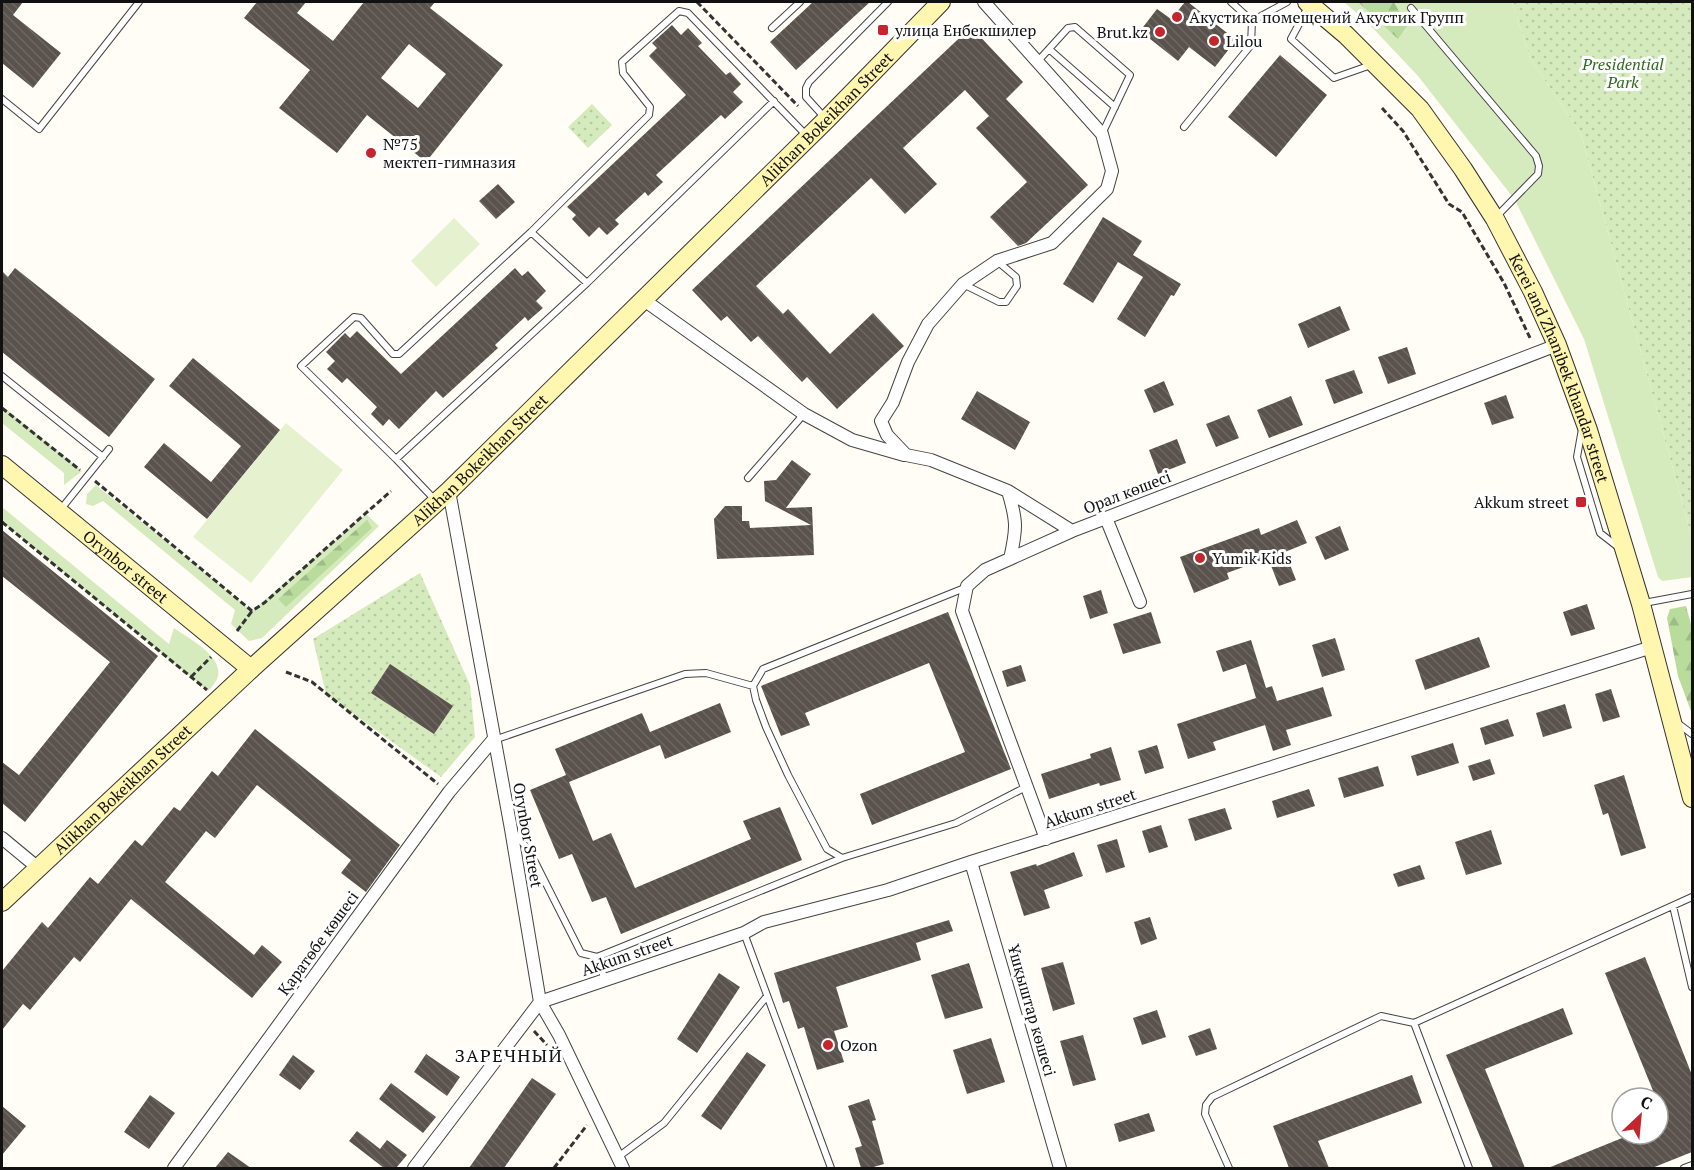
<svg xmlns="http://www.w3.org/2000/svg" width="1694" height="1170" font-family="'PT Serif',serif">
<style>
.grass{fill:#d5ebbd}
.forest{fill:url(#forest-firs)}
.park{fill:url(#park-dots)}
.pitch{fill:#e6f2cf}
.building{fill:url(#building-back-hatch);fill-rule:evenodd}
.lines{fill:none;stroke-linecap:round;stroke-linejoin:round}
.lane-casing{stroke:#444;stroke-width:8}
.street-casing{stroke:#444;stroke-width:14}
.secondary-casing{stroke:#333;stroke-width:20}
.path{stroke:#333;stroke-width:3;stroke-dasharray:6 3;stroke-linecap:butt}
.lane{stroke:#fff;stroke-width:6}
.street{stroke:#fff;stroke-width:12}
.secondary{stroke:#fff6b0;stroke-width:18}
.poi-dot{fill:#c4262e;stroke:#fff;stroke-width:2}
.labels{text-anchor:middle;stroke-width:6;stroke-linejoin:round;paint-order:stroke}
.poi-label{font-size:16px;fill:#111;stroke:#fff;text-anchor:start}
.park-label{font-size:16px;font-style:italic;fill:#2f6b1f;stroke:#fff}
.street-label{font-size:16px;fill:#111;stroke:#fff}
.neighbourhood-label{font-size:18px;letter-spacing:1.5px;fill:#111;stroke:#fff}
</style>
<defs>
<pattern id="forest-firs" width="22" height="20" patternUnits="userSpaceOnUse" patternTransform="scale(1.5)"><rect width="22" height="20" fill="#b9dc9c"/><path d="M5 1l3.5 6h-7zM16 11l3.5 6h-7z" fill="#9ebc85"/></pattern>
<pattern id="park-dots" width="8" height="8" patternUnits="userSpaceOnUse" patternTransform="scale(1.5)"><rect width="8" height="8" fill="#d5ebbd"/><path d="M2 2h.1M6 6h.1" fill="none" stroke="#b6c8a1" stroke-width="1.8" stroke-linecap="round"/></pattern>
<pattern id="building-back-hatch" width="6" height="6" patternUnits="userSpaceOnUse" patternTransform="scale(1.5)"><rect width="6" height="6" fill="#5a524d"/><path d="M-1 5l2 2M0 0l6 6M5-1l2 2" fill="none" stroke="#6d6662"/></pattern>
</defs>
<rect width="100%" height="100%" fill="#fffdf5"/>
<path class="grass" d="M1344,2h168l18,56 51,76 111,404v39l-30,4 -4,-4 -74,-238 -69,-139 -97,-124 -51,-54z
M2,406l80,65 -18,14v-12l-62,-50z
M96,485l156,126 114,-97 13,12 -117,112 -13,3 -18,-17 4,-14 -132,-109 -10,5 -7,-2 1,-10z
M2,507l167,137 5,-16c15,11 52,29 43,51 -2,4 -6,9 -9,12l-206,-169z"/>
<path class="forest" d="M1358,2h36l13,24 -9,13z
M367,520l5,8 -86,79 -8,-8z
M1686,606l6,22v86l-14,-38 -11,-58 3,-9z"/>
<path class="park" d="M1512,2h180v536l-111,-404 -51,-76z
M592,104l20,21 -24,23 -20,-21z
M420,573l50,112 5,52 -34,40 -115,-83 -13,-55z"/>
<path class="pitch" d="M454,218l26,26 -44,43 -25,-26z
M286,423l57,47 -92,113 -58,-46z"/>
<path class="building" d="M2,2h21l-10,13 48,38 -28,35 -31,-25z
M257,2h49l-9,11 36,28 31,-39h71l-5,6 73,57 -77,97 -59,-47 -30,38 -58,-45 31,-38 -66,-52zM409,44l37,30 -28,34 -37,-30z
M813,2h57l-74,68 -26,-28z
M1185,2h3l48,38 -21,27 -26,-20 -11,14 -38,-30 17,-22 14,10z
M672,25l9,10 7,-7 14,15 -4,3 28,29 4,-3 11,12 -8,8 10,10 -18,17 -4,-4 -65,60 7,7 -15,14 -3,-4 -30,28 4,4 -12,11 -8,-8 -10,10 -17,-18 4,-4 -9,-8 119,-112 -37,-39 8,-8 -5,-5z
M971,27l52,55 -17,17 82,86 -62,58 -8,3 -28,-29 37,-35 -51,-54 13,-12 -24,-26 -62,58 34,36 -32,30 -34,-36 -115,108 27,28 5,-5 42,45 43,-41 31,33 -67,63 -30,-32 -5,5 -44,-46 -7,6 -24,-26 -6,5 -29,-31z
M1280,55l47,40 -51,62 -48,-40z
M498,184l17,18 -19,17 -17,-18z
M1103,217l39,24 -9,14 48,29 -7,12 -3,-1 -26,42 -28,-18 26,-42 -25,-15 -25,41 -30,-19z
M15,268l140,111 -46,58 -107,-85v-81l6,6z
M515,268l7,8 6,-5 18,20 -10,10 7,7 -15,13 -3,-4 -30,28 3,3 -55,50 -7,-7 -37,38 -10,-10 -6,7 -12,-12 6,-7 -30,-29 -5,5 -15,-14 8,-8 -9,-9 19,-19 5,5 7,-7 44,43z
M1340,306l10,24 -42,18 -10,-24z
M1407,347l9,27 -28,10 -10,-27z
M193,358l87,72 -73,89 -63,-52 20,-24 47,39 30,-36 -72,-60z
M1354,370l9,23 -29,11 -9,-24z
M1164,381l10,24 -20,8 -10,-23z
M977,391l53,31 -15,28 -54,-31z
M1506,395l8,23 -22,7 -8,-22z
M1291,396l12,29 -34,13 -12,-28z
M1229,415l10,23 -23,9 -10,-23z
M1177,439l9,24 -28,11 -9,-24z
M792,460l19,14 -25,34 26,-1 2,48 -97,4 -3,-40 11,-13h17v15h7l1,7 61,-3 -46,-24 -1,-20 12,-1z
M1297,520l10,23 -22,9 11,28 -17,6 -11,-28 -41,15 2,6 -35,14 -14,-36 79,-29 2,7z
M1340,526l9,24 -24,10 -10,-23z
M2,530l156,126 -133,166 -23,-19v-41l17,13 91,-113 -108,-86z
M1101,590l7,23 -18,6 -7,-23z
M1587,604l8,25 -24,7 -8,-24z
M948,612l63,157 -139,56 -12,-31 105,-42 -36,-89 -124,50 5,12 -29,11 -20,-50z
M1151,612l10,31 -38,11 -10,-30z
M1479,637l11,30 -65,23 -10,-30z
M1335,638l10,32 -23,7 -10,-32z
M1251,640l15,48 6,-2 5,15 46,-14 9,29 -46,14 5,15 -18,6 -8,-26 -52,17 3,8 -28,9 -11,-35 79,-26 -10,-34 -23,8 -7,-21z
M390,664l63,42 -19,28 -63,-41z
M1021,665l5,16 -19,6 -5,-16z
M1611,689l9,28 -17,5 -8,-28z
M720,703l11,29 -66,27 -5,-14 -91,37 24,59 18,-8 24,55 116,-49 -8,-18 37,-14 22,53 -181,74 -15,-37 -14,5 -20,-48 -13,5 -29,-69 36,-15 -11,-26 87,-36 8,19z
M1565,704l7,24 -29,9 -7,-24z
M1508,719l6,17 -29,9 -5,-17z
M255,729l145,116 -34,47 -25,-19 10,-13 -94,-75 -42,53 -9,-7 -41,51 89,73 8,-10 20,17 -30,36 -121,-99 -51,63 -6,-5 -44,53 -7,-6 -21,26v-59l40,-49 6,6 42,-51 8,7 37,-44 7,6 32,-39 6,4 32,-40 6,5z
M1453,743l6,20 -42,13 -6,-20z
M1157,745l7,23 -19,6 -7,-23z
M1111,747l10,33 -21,6 -1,-3 -50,16 -8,-25 50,-16 -1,-4z
M1490,759l5,15 -22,7 -5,-15z
M1378,766l6,20 -40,12 -6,-20z
M1624,775l22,73 -25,8 -13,-43 -5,2 -9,-30z
M1309,789l6,17 -38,12 -5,-17z
M1225,808l7,21 -37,12 -7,-22z
M1161,825l7,22 -19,6 -7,-22z
M1491,830l11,34 -36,11 -11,-33z
M1117,839l8,28 -19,6 -9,-28z
M1074,852l9,24 -39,14 6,18 -26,8 -14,-44 26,-8 1,2z
M1420,865l5,14 -27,8 -5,-13z
M1150,917l7,22 -16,6 -7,-23z
M949,920l4,11 -37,12 5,17 -85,27 12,40 -14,4 10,31 -27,8 -13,-43 -6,2 -9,-28 -6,2 -9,-30z
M1645,957l47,118v77l-40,16h-104l84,-34h26v-10l7,-3 -7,-23h-2l-51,-125z
M1063,962l12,42 -22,7 -12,-43z
M969,963l14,45 -38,11 -14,-44z
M719,973l21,14 -43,66 -20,-14z
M1563,1008l10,26 -88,35 40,99h-32l-47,-113z
M1157,1010l9,27 -24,8 -9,-27z
M1210,1028l7,21 -21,7 -8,-20z
M1083,1035l13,45 -23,6 -13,-45z
M991,1038l14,44 -38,12 -14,-44z
M747,1052l19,13 -45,65 -20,-14z
M426,1054l34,23 -13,19 -33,-24z
M293,1055l22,16 -15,19 -21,-15z
M1412,1075l10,28 -104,38 11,27h-40l-16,-42z
M532,1078l24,16 -52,74h-35z
M391,1083l45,34 -13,16 -44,-34z
M150,1095l25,18 -26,36 -25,-17z
M869,1099l7,21 -4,1 12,43 -14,4h-9l-6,-20 7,-2 -14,-40z
M2,1106l24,20 -24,29z
M1149,1113l6,18 -36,11 -5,-18z
M357,1131l23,18 7,-9 20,15 -11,13h-12l-35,-27z
M228,1152l23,16h-36z"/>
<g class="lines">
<defs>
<path id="lane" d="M1231,2l21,19 35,-19
M1308,7l-17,32 43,39 37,-13
M1411,8l125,148 3,10 -1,8 -42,43
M772,28l28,-26
M1049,49l66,58
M1038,61l30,-33 7,-1 55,48 -28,59
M2,99l37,30 100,-127
M774,101l-187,182 -191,176 -95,-93 53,-49 7,1 32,36h6l132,-122 118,-117 1,-8 -27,-34 -1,-11 57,-51 9,2 119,123
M826,119l-20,-22v-9l3,-6 79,-80
M1184,127l67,-82 1,-24
M531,232l56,51
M963,284l36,18h7l11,-16 -1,-9 -19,-16
M2,376l101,81
M1582,429l-5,28 23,76 18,14
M396,459l39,41
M748,478l56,-64
M61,509l48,-60
M967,587l-204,82 -10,17 3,14 10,27 22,48 39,74 15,9 114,-35 70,-36
M1644,603l48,-9
M1676,722l16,12
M494,740l191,-66 21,-1 47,13
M515,834l14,16 52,103 16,4 245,-99
M1673,906l19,81
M744,933l87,235
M597,957l8,23
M618,1157l46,-34 103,-127
M1229,1168l-24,-54 1,-9 6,-8 169,-81 33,7
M1469,1168l-55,-145 278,-126
M1684,1168l8,-3"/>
<path id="street" d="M984,2l118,132 10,37 -5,18 -55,54 -55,18 -34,23 -35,40 -20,38 -15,40 -12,19 6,14 19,20 25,5 77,31 64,40
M644,300l160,114 48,26 52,15
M449,491l62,338 29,173 19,33 64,133
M1008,491c9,30 9,37 2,68
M1106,518l34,84
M2,838l35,29
M1046,839l-84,-228 5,-25 18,-16 87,-39 485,-186
M971,862l89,306
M174,1168l275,-376 44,-52
M414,1168l126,-166 204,-69 20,-11 124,-32 83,-28 681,-215"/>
<g id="secondary">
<path id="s1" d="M1307,2l39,33 74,74 43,60 32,50 38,73 24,53 31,85 53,174 51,194"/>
<path id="s2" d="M2,465l249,204"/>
<path id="s3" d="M2,902l249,-233 198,-178 378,-372 114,-117"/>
</g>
</defs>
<use href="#lane" class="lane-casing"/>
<use href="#street" class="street-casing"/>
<use href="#secondary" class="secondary-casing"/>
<path class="path" d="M697,2l101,104
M1382,108l21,23 46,73 13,8 42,71 27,57
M2,408l78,62
M95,481l157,130 12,-8 127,-112
M2,522l205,168
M237,631l15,-20
M286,672l26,10 126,102
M191,677l20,-20
M534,1031l13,14
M554,1168l33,-43"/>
<use href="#lane" class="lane"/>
<use href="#street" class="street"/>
<use href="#secondary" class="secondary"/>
</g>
<g class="poi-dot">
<circle cx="1177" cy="17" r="6"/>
<rect x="877" y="24" width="12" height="12" rx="3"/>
<circle cx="1160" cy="32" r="6"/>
<circle cx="1214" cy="41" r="6"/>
<circle cx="371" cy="153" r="6"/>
<rect x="1575" y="496" width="12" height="12" rx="3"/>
<circle cx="1200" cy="558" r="6"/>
<circle cx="828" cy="1045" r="6"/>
</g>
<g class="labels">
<g class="poi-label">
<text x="1189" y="23">Акустика помещений Акустик Групп</text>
<text x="895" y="36">улица Енбекшилер</text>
<text x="1148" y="38" text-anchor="end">Brut.kz</text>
<text x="1226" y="47">Lilou</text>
<text x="383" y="150">№75<tspan x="383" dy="18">мектеп-гимназия</tspan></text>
<text x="1569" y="508" text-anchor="end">Akkum street</text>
<text x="1212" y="564">Yumik Kids</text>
<text x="840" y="1051">Ozon</text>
</g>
<g class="park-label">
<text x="1623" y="70">Presidential<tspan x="1623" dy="18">Park</tspan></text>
</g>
<g class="street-label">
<text dy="6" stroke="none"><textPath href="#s3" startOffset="1137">Alikhan Bokeikhan Street</textPath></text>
<text dy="6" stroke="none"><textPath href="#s1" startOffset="452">Kerei and Zhanibek khandar street</textPath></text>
<text dy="6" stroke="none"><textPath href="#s3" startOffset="651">Alikhan Bokeikhan Street</textPath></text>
<text transform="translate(1127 492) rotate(-21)" y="6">Орал көшесі</text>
<text dy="6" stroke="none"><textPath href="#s2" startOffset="160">Orynbor street</textPath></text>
<text dy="6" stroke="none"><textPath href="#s3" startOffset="165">Alikhan Bokeikhan Street</textPath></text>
<text transform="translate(1090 808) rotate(-18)" y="6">Akkum street</text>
<text transform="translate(528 835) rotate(80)" y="6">Orynbor Street</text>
<text transform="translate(318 943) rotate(-54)" y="6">Қаратөбе көшесі</text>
<text transform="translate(627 955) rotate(-19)" y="6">Akkum street</text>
<text transform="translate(1032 1010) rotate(74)" y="6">Ұшқыштар көшесі</text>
</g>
<g class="neighbourhood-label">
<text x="509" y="1062">ЗАРЕЧНЫЙ</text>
</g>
</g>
<rect width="1694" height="1170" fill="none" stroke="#111111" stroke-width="6"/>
<g transform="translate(1640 1116) rotate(26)"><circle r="28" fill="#ffffff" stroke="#a0a0a0" stroke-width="1.5"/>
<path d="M0-4.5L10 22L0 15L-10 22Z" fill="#c4262e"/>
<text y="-9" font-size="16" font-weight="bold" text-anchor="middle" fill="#111111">С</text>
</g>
</svg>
